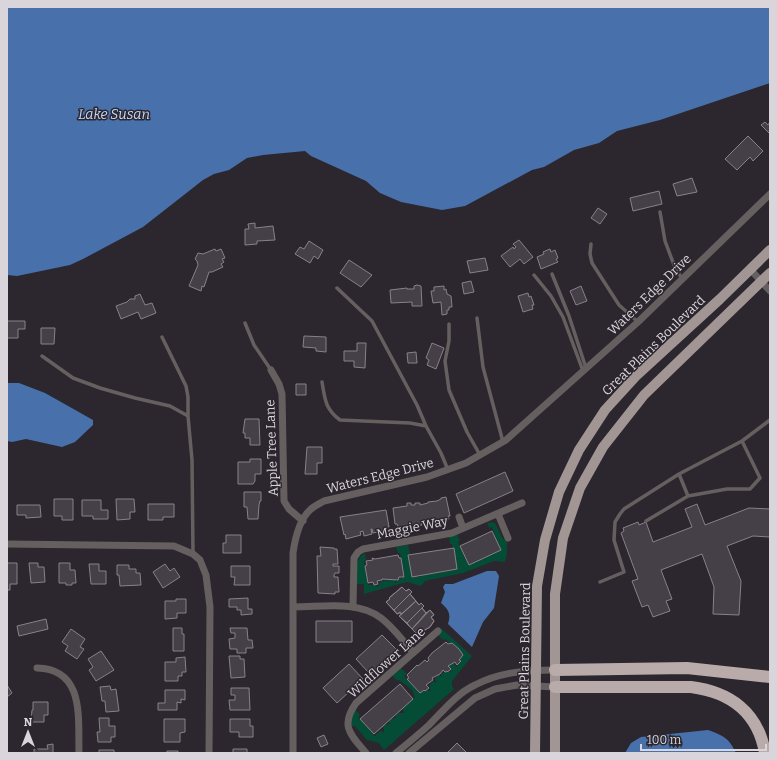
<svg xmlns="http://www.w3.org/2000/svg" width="777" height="760" font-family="Bitter,serif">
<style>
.green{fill:#044c36}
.water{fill:#4871ab}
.building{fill:#453f47;stroke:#88818b}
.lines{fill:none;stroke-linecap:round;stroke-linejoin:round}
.lane{stroke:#65605f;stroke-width:3.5}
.street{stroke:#65605f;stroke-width:7}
.primary{stroke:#a19694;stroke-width:10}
.highway{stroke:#b9aba9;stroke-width:12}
.labels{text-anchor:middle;stroke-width:3;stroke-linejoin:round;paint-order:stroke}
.street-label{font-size:13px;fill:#d9d5da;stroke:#2c262e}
.water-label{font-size:14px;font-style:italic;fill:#c1d8fa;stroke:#2c262e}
</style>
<rect width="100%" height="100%" fill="#2c262e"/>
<path class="green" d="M487,522l8,1 8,16 4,1v14l-2,8 -11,-1 -31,12 -38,8 -4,5 -14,-4 -43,12v-10h-7c0,-11 -3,-25 8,-31l1,7 -2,1 4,24h6l4,2c1,-4 3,-6 8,-7v1l9,-2v4l4,-4 6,-2 -5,-24h-2l-2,-6 12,-2 2,8 -2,1 4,23h9v3v-6l5,1 12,-5 1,4v-2l8,-2 2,4 -1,-3 8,-3 -4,-24h-2l-1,-7 8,-3 3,7 -2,1 10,22 8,-2 1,3 -1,-5 8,-2 2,3 -2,-5 8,-3 2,4 -1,-3 6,-3 -1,-1 2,-1 -8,-22 -3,1z
M441,628l31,28 -20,25v5l2,3 -70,61 -5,-7 -12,-3 -12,-14h-4v-7l4,-10 5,6 -2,2 17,19 5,-5 4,1v-3l-2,-2 2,-2 5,-1 1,-1 -2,-1 3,-3 5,-1v-3l3,-2h6l-3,-4 5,-5 2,1 -1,-2 7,-6 -3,-7 -13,-10 -2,1 -5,-6 9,-7 6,6 -3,2 16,17 4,-3 1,1 2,-1 4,1 -2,-5 4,-5 3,2 -1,-5 4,-3 3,2 -1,-3 3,-2h7v-3l-3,-3 5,-3 4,4 1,-1 -1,-1 4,-4 -2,-1 3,-5 -3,-6 -7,-6 -1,1 -6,-5 -2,1 -5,-5 3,-3 -1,-2z"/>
<path class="water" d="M7,7h763v76l-110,37 -43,11 -18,12 -25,7 -30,17 -12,3 -67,36 -23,4 -41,-8 -21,-9 -14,-12 -55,-25 -6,-5 -42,4 -16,3 -18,12 -15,4 -11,6 -60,47 -60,32 -13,6 -53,11 -10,-1z
M8,383h11l26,10 48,27v5l-18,17 -13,5 -36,-8 -14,3 -5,-1v-57z
M487,571h9l3,5 -5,32 -11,14 -11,25 -24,-23c3,-10 1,-14 -7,-21l4,-11 -2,-5 2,-3h8z
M708,730c16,6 21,8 28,23h-111l6,-10 10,-6z"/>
<path class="building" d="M765,122l3,3 2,-3v12l-9,-9z
M748,136l15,15 -10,10 -3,-4 -13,13 -12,-11z
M692,178l5,14 -20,4 -4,-12z
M659,191l3,13 -29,7 -3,-13z
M598,208l9,6 -7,10 -9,-6z
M255,223v5l18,-2 2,14 -18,1v3l-12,1v-16h4l-1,-5z
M519,240l14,17 -9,7 -4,-5 -10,8 -9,-11 12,-9 1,2 2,-2 -3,-3z
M309,241l14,9 -5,9 -4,-3 -4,7 -15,-9 5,-7 4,2z
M215,249l1,2 5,-2 4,9 -3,1 2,3 -3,2 2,3 -11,5h-3l-5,15 -2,-1 -1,5 -12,-5 9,-21 -1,-4 -2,-2 3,-6 5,1z
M550,249l1,3 4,-2 3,8 -2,1 2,3 -17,7 -4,-12 7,-3 -1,-2z
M485,258l3,12 -18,3 -3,-12z
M349,260l23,15 -11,12 -21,-14z
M471,281l3,11 -10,2 -2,-11z
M417,285l4,1 1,20h-10v-4l-21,1 -1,-13 17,-2v1h7v-3z
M444,286v4l2,-1 1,5 4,2 1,11h-3v3h-2v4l-5,1 -1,-13 -8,1 -2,-12h3v-4z
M581,286l6,15 -11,4 -6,-14z
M528,293l1,4 2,-1 3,9h-2l1,4 -10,3 -5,-16z
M140,294l5,11 7,-2 4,10 -15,6 -3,-7 -17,7 -5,-13 11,-4 3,-3h5v-3z
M7,321h18v8h-7v9h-11z
M41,328h14l-1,16h-13z
M304,336l22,1v15l-10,-1v-3l-13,-1z
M357,343h9l-1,25 -11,-1v-6h-10v-10h13z
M432,343l12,5 -8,21 -9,-4 2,-5 -3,-2z
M416,352l1,11h-9l-1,-10z
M296,384h10v11h-10z
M245,419h14l1,26h-10v-7h-5v-5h-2z
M307,447h15v16h-5v11h-12z
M250,459h11v15h-6v7l-2,3h-15v-22h12z
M505,472l8,19 -49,22 -8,-19z
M244,492h17v9h-1l-1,4 -1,14h-10l-1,-12h-3z
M446,497l4,19h-2l1,3 -15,3v-4h-2l1,5 -8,2 -1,-4 -3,-1 1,5 -14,3 -1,-3 -2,1 1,1 -7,2 -2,-5h-2l-2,-16 14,-2v-3h4v2h4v-2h5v2l8,-2v-1l9,-1 4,-2v-1z
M54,499h19v21h-11v-4h-8z
M116,499h18l1,13h-5v7l-13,1z
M82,500h19v10h7v9h-15v-3h-11z
M148,504h26v13h-11v3h-15z
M697,504l8,21 44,-17 21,1v28l-17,-1 -26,10 14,35 -2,34 -26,-1 1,-27 -12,-33 -41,16 11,29 -6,2 4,10 -17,6 -5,-12 -6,2 -10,-26 6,-2 -17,-46 3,-2 -1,-3 15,-6 1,3 7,-3 7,20 39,-15 -7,-18z
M17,505h23l1,12 -15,1v-3h-9z
M386,510l3,17h-2v3l-14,3 -1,-4h-1l1,5 -8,2 -1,-5 -3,1 1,3 -15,4 -1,-5 -1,1 -4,-18z
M492,531l9,19 -32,15 -9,-19z
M226,535h15v18h-18v-10h3z
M320,547l14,1v1h3l1,15h-5v2h6v7h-4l-1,2v2h4l1,15h-4v2l-17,-1 -1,-37h4z
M454,548l3,21 -45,8 -4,-22z
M398,555l1,3h2l3,19h-5l-1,3 -16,-1v1l-5,1 1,3 -4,1 -1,-3 -5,1 -3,-17 2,-1 -1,-4 7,-1 -1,-2 3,1z
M7,563h10v21h-7v6h-3z
M29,563h9v4h6l1,15 -14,1z
M59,563h11v7h5l1,13h-4v2h-6v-2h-7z
M89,564h10v7h7v13h-15z
M165,564l5,7 4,-3 6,9 -17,11 -10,-16z
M117,565h12v4h7v4h4l1,12 -21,1 -1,-11h-2z
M231,566h19v19h-16l1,-8h-4z
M402,587l4,4 3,-2 3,3 -2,2 9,11 2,-2 3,3 -2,2 4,5 4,-3 4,5 -3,2 3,4 -4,6 -10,6 -2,-1 -2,1 -17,-17 3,-2 -2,-1 -3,1 -11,-12 4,-3 -1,-1z
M402,587l4,4 3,-2 3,3 -18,18 -8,-8 4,-3 -1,-1z
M410,594l6,7 -14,13 -2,-2 -3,2 -3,-4z
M248,598v11h4v5l-11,1v-5h-4v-3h-8v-8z
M176,599h10v14h-9v5l-12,1v-18h11z
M416,601l3,4 2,-2 3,3 -17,17 -8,-7z
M422,608l4,5 -14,16 -5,-6z
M430,610l4,5 -3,2 3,4 -4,6 -10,6 -2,-1 -2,1 -4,-4z
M46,619l2,10 -29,7 -2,-10z
M316,621h36v21h-36z
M173,628h9v6h2v17h-11z
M230,628h17l1,12h4l1,8h-7v5h-9v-4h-7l-1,-10 6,-1v-5h-4z
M71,629l14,10 -5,8 4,2 -7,10 -12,-8 3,-5 -6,-4z
M382,635l14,14 -26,25 -14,-15z
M446,642l2,2 4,-1 7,6 4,6 -4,5 2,1 -4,4 -2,-3 -7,4 3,3 -2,2 -4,1 -2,-2 -3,4 -8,4 1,2 -7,5 3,3 -4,3 -1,-1 -4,3 -13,-14 2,-1 -2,-3 10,-10 1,1 7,-6 2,2 2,-2 -1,-2 4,-5z
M101,651l13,19 -18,11 -7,-11 4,-3 -5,-8z
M229,656h11v3h4l1,18 -14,1z
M185,657l1,15h-4v4h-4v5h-13v-19h11v-4z
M349,664l14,15 -26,24 -14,-15z
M400,684l13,15 -39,35 -14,-15z
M7,685l5,8 -5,4z
M110,686l1,4 5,-1 3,22 -13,1 -1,-11h-3l-2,-14z
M231,688h18l1,22h-20l-1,-10h6v-5h-4z
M165,690h20v10l-4,-1v4l-4,-1v8h-19v-7h7z
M33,702h15v13h-4v7h-13l1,-12h1z
M99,718h10v8h6v11h-4v5h-13l-1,-10h3z
M164,719h21v13l-5,1v9h-16z
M230,719h20v7h3v11h-14v-5h-9z
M324,735l4,9 -7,3 -4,-9z
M457,743l9,9 -1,1h-18z
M53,744v9h-19v-4h14l-1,-4z
M233,749h14v4h-14z
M99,750h15v3h-15z
M167,751h11v2h-11z"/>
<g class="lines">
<path class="lane" d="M660,212l5,29 9,24 8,14
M591,244l-1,10 2,9 27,42 19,17
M552,274l17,42 17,52
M534,275l17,21 12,21 20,54
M337,288l35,33 45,84 9,21
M477,318l6,49 20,75
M245,323l9,22 17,25
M449,324v17l-4,20 4,29 18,42 13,23
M162,337l24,49 2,11v19l4,44 1,93
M42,356l31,22 27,10 35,10 35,8 18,10
M322,382c3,17 3,27 18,38l70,3 16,3 15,27 7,17
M679,474l9,22 39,-7h23l10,-11 -18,-37
M646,521l42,-25
M600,582l24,-10 -10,-32 1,-18 5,-8 4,-5 55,-35 63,-33 28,-21"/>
<path class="street" d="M750,269l20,22
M271,370l8,14 3,10 2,107 5,8 14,12
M498,514l10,24
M459,517l4,11
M7,544l167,2 19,8 7,6 6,15 4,32 -1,146
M353,606l1,-48 4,-6 5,-3 89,-16 70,-30
M294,607c28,0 64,-7 87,11 12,9 22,23 32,34
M37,668c48,1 41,50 42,85
M293,753v-200c2,-14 6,-33 17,-43 4,-4 9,-6 14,-9l103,-24 39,-14 40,-23 132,-118 132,-128
M366,753c-16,-19 -26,-27 -10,-50l82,-72
M396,753c11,-9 22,-18 33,-28 14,-14 27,-31 46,-40 25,-13 52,-15 80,-15
M409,753l66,-55 20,-9 22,-4 38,2"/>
<path class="primary" d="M535,753l2,-167 8,-46 14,-48 20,-42 26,-40 32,-35 83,-76 50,-49
M555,753v-159l8,-56 17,-50 23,-41 41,-52 126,-122"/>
<path class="highway" d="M555,670l132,-2 83,9
M555,687h136c39,5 67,25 74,66"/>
</g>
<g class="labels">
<g class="street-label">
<text transform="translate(649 294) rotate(-44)" y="5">Waters Edge Drive</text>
<text transform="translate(653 345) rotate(-44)" y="5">Great Plains Boulevard</text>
<text transform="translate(271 448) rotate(-92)" y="5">Apple Tree Lane</text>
<text transform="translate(380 475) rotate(-14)" y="5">Waters Edge Drive</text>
<text transform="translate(412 527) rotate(-11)" y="5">Maggie Way</text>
<text transform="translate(524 651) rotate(-89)" y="5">Great Plains Boulevard</text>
<text transform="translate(386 662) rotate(-42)" y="5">Wildflower Lane</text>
</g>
<g class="water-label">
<text x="114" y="119">Lake Susan</text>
</g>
</g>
<rect width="777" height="760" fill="none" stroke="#d9d5da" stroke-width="16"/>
<g transform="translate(28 732)" stroke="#2c262e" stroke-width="3" paint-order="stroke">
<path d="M0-3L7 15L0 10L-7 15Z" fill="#d9d5da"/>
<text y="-6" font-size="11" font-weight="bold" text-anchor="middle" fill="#d9d5da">N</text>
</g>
<path d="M641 744v6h125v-6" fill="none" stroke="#d9d5da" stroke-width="2"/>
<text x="647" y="744" font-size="12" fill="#d9d5da" stroke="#2c262e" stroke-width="3" paint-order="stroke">100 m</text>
</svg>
